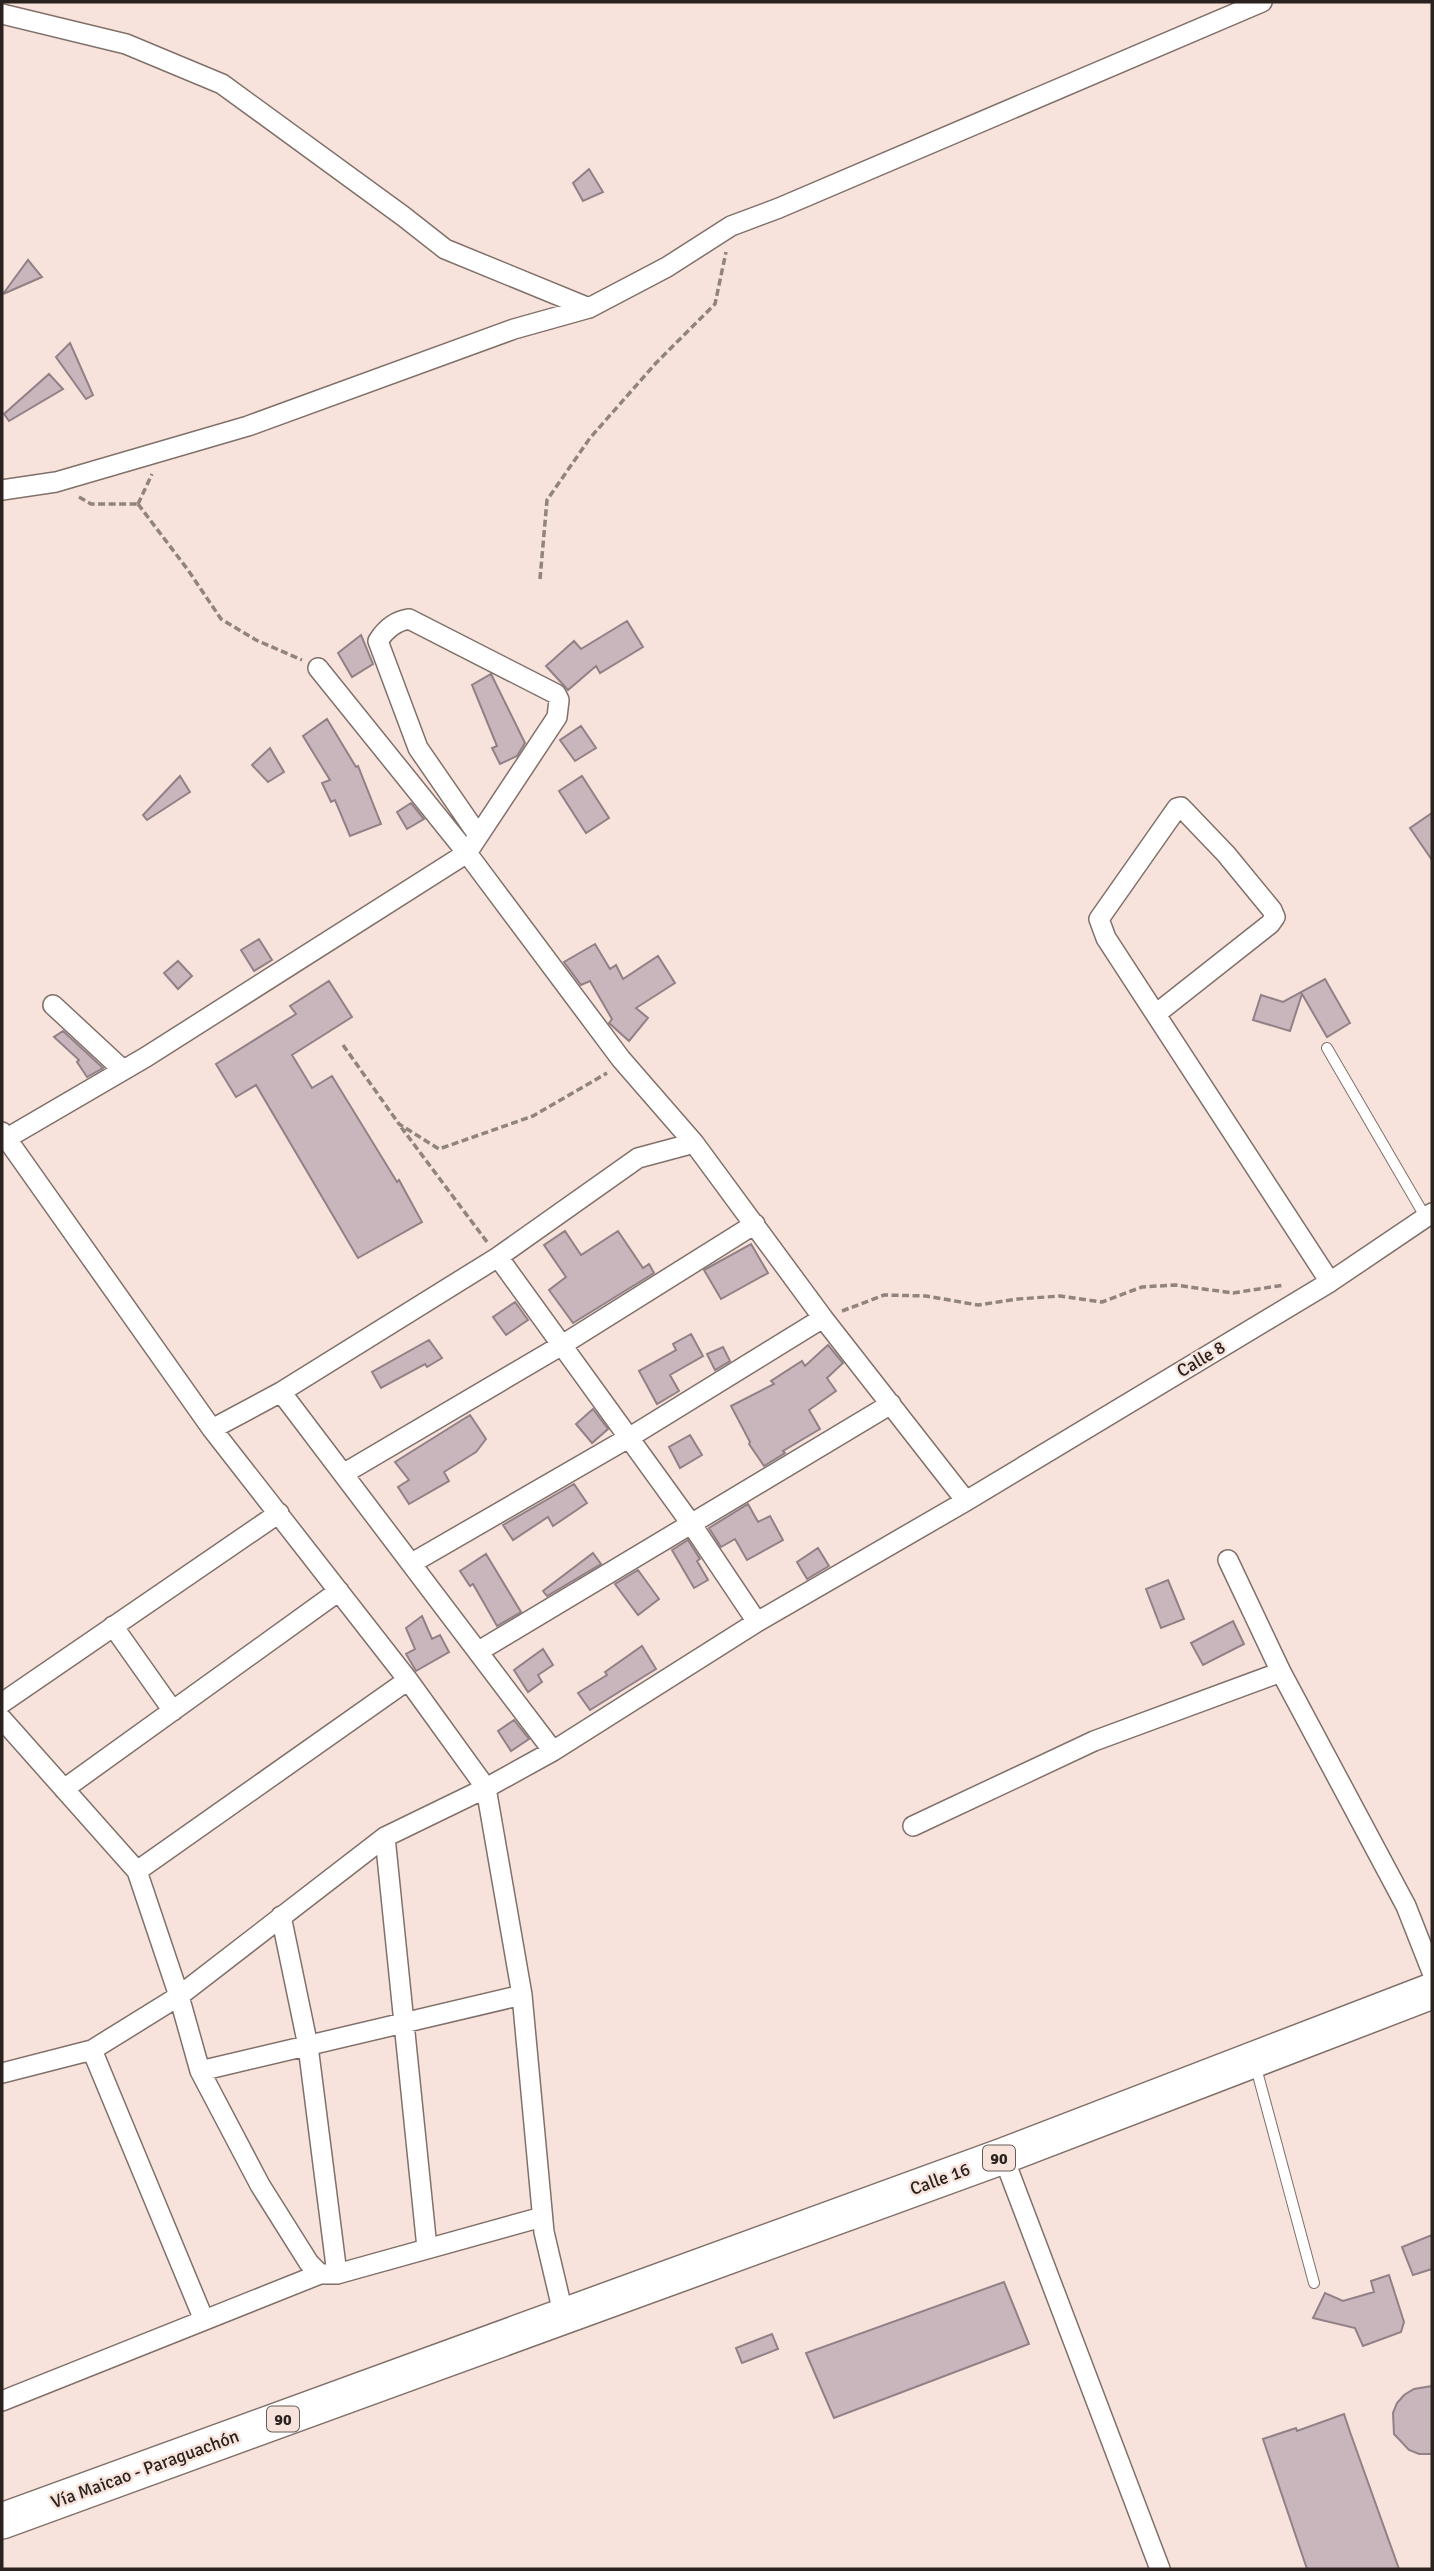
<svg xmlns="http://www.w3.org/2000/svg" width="1434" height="2571" font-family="Signika,sans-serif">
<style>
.building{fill:#c9b6bd;stroke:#928087;stroke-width:2}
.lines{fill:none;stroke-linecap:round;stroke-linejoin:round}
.lane-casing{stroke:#81706a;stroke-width:12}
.street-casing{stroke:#81706a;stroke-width:22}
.highway-casing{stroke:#81706a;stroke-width:38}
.path{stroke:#91837e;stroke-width:3.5;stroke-dasharray:7 3.5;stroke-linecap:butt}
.lane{stroke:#fff;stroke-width:10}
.street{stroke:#fff;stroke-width:19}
.highway{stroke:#fff;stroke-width:35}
.labels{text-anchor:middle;stroke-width:5;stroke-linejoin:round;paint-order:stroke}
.shield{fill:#f7e3dc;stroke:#675c58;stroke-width:2}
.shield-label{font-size:16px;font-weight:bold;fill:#29221f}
.street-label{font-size:18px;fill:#29221f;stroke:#f7e3dc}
</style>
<rect width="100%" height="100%" fill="#f7e3dc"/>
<path class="building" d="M589,169l14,23 -20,9 -10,-18z
M28,260l14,17 -39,17z
M70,343l23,52 -7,4 -30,-42z
M49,374l14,15 -54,32 -5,-7z
M627,621l16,26 -43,26 -4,-7 -28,24 -22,-24 28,-25 7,8z
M361,635l12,29 -21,13 -14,-24z
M491,674l34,69 -8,13 -17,8 -8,-16 5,-2 -25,-61z
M327,719l29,48 2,-1 23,58 -31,12 -15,-36 -4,2 -9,-19 8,-3 -27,-44z
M581,726l15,22 -21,13 -15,-21z
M270,748l14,24 -16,10 -16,-17z
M180,776l10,16 -43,28 -4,-5z
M582,776l27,42 -23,15 -27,-42z
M411,803l13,16 -17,10 -10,-17z
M1432,813v47l-22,-32z
M259,939l13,21 -18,11 -13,-21z
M595,944l15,25 6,-4 7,14 35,-23 17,27 -39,25 12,10 -19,23 -20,-18 3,-4 -22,-38 -9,4 -17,-23z
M178,961l14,15 -14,13 -14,-16z
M1325,979l25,44 -23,14 -25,-43 -12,37 -37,-11 8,-25 22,7z
M329,981l23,36 -60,38 20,33 20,-12 65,106 2,-2 23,42 -64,36 -102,-173 -20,12 -20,-33 80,-50 -6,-8z
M63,1031l40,37 -16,9 -10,-15 2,-2 -25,-23z
M565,1231l16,24 37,-24 25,37 6,-4 5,9 -81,50 -24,-33 17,-13 -22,-32z
M751,1244l17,29 -47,26 -17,-29z
M515,1302l13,18 -22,15 -13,-18z
M691,1334l12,22 -33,19 9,16 -22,13 -18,-33 37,-21 -3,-6z
M429,1340l13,18 -15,9 -2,-3 -44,24 -9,-16z
M828,1345l15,18 -16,15 9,13 -27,19 11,19 -37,22 2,2 -21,13 -15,-22 1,-2 -19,-36 43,-22 -3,-3 31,-20 3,5z
M723,1347l7,14 -15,9 -8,-16z
M593,1409l15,20 -16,14 -16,-19z
M470,1415l16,24 -10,13 -32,20 5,9 -40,23 -11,-17 11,-7 -14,-18z
M690,1435l12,20 -22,13 -11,-21z
M574,1484l13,19 -34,23 -5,-9 -35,23 -10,-15z
M748,1504l10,18 12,-6 13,24 -36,20 -12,-21 -14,8 -12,-19z
M688,1540l12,19 -3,2 11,19 -14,8 -22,-38z
M818,1548l11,18 -22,13 -10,-17z
M593,1553l8,11 -54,32 -4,-5z
M486,1554l35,58 -24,14 -24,-42 -3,2 -10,-15z
M638,1570l21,29 -21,16 -23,-31z
M1168,1580l16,39 -23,9 -15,-39z
M422,1616l10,23 8,-4 9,17 -33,19 -10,-17 9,-5 -9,-21z
M1233,1621l11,23 -41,21 -12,-22z
M642,1646l14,23 -66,41 -12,-17 29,-18 -2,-3z
M543,1649l10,16 -15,10 4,7 -14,10 -14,-22z
M514,1720l15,19 -18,12 -13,-20z
M1432,2235v34l-19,6 -11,-28z
M1389,2275l15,47 -3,10 -38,14 -8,-18 -42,-10 12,-25 18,8 31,-9 -3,-11z
M1004,2282l25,62 -195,74 -28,-65z
M772,2334l6,15 -36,14 -6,-15z
M1432,2386v68h-13l-10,-4 -15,-16 -1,-21 4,-10 7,-8 10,-6z
M1344,2414l6,18 49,137h-92l-44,-130 33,-11 1,3z"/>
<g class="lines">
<defs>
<path id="lane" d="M1327,1048l99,170
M1255,2064l59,219"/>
<path id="street" d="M2,14l124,30 96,40 181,132 42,33 144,59
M2,490l54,-8 192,-56 266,-97 75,-21 78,-41 64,-41 48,-18 483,-206
M318,668l149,185 154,206 73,84 129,175 143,183
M53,1005l70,65
M1156,1014l114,-90 5,-7 -3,-7 -46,-56 -45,-47 -4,1 -78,111 7,19 224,344
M2,1132l210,297 196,251 78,108 36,207 22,237 20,85
M2,1141l144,-84 321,-204 90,-136 2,-17 -3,-6 -147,-75c-14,2 -24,11 -31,22l40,107 60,87
M498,1257l194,268 65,97
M281,1392l272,359
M212,1429l69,-37 217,-135 140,-99 56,-15
M343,1474l219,-129 193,-121
M1228,1560l53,112 125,234 26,66
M412,1563l218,-126 193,-119
M113,1626l60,85
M479,1651l412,-247
M2,1703l277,-190
M2,1719l135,152 42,125 21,75 60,114 49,78 11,11
M64,1789l275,-198
M913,1826l181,-85 187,-69
M385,1837l42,411
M137,1871l271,-191
M281,1916l27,130 29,228
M92,2050l112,270
M200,2071l322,-76
M2,2073l90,-23 87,-54 206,-159 101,-49 67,-37 204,-129 209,-121 364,-219 102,-69
M1003,2156l157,413
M2,2401l318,-127h17l205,-57"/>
<path id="highway" d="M2,2521l1001,-365 429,-165"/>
</defs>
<use href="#lane" class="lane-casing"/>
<use href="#street" class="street-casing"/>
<use href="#highway" class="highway-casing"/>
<path class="path" d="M79,497l12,7h47
M138,504l50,66 33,49 35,21 46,20
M138,504l14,-30
M540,579l7,-79 43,-62 66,-75 59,-59 11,-52
M343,1045l56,79 40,25 94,-33 74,-43
M401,1127l86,115
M842,1311l42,-16 42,1 52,9 40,-6 42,-3 42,6 40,-15 33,-2 58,8 51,-8"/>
<use href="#lane" class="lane"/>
<use href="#street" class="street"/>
<use href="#highway" class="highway"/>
</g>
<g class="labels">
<g class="shield">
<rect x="983" y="2145.5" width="32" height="25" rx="5"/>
<rect x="267" y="2406.5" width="32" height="25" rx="5"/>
</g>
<g class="shield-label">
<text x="999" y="2164">90</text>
<text x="283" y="2425">90</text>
</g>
<g class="street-label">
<text transform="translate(1201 1359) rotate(-31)" y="6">Calle 8</text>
<text transform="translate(940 2179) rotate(-20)" y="6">Calle 16</text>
<text transform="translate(145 2469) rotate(-20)" y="6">Vía Maicao - Paraguachón</text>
</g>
</g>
<rect width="1434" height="2571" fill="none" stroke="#29221f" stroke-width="7"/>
</svg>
